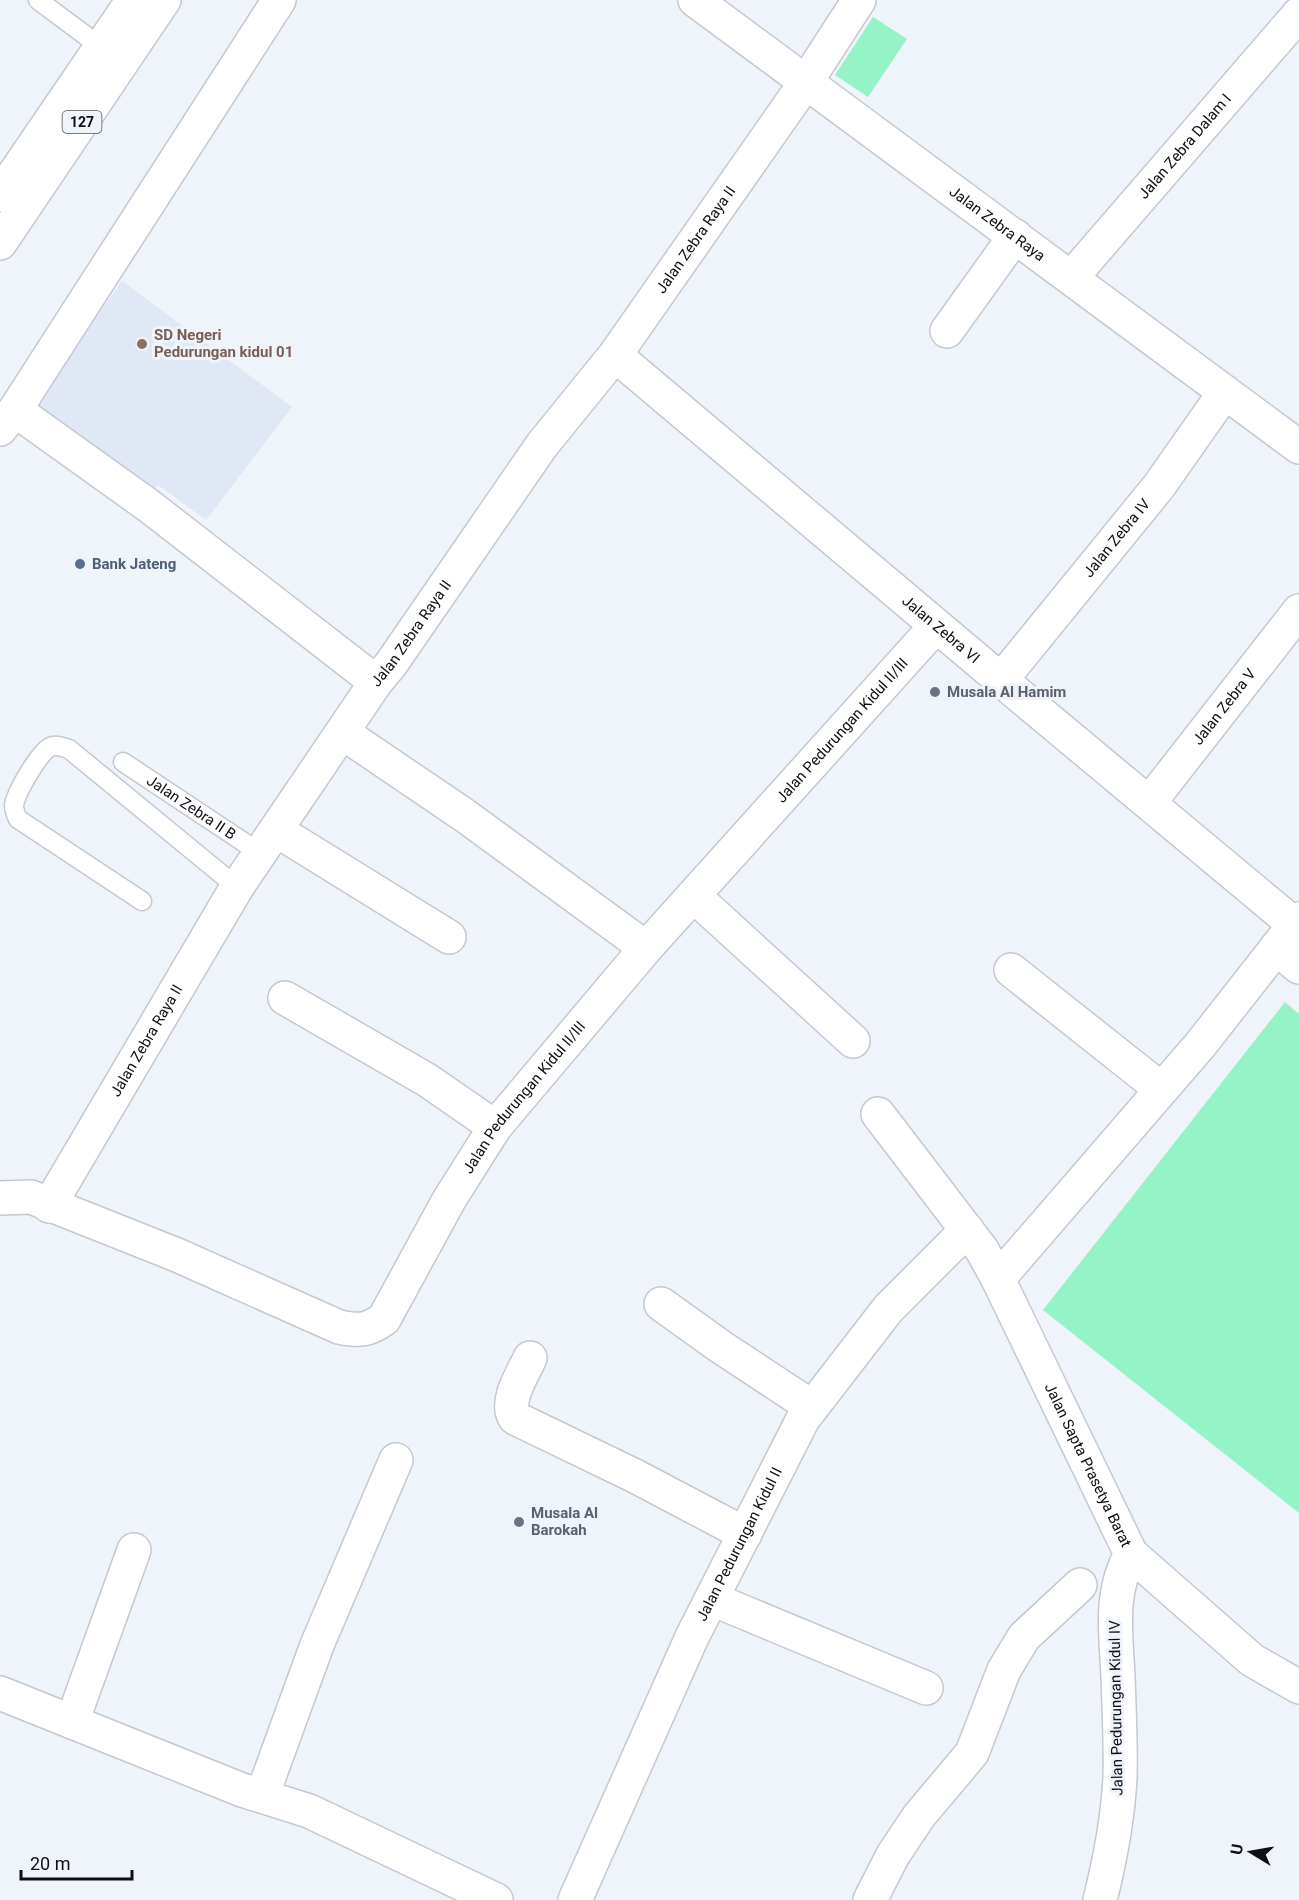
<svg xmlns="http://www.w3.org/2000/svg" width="1299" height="1900" font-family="Roboto,sans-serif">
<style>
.built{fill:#e0e7f5}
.green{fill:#95f3c8}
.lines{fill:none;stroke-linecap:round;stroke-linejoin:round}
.lane-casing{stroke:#c4c8d0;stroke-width:21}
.street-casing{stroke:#c4c8d0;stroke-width:36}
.primary-casing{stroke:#c4c8d0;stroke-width:36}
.lane{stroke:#fff;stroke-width:18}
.street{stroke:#fff;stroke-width:33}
.primary{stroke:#fff;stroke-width:33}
.education-dot{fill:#8d6e63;stroke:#eff3fa;stroke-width:2}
.service-dot{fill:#5c6f8a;stroke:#eff3fa;stroke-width:2}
.worship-dot{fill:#6b7280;stroke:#eff3fa;stroke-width:2}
.labels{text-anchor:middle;stroke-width:6;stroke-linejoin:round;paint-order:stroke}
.shield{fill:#eff3fa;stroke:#525358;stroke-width:1.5}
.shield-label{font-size:14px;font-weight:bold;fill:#0e0f12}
.street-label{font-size:15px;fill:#0e0f12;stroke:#eff3fa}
.education-label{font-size:15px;font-weight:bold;fill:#785e54;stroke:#eff3fa;text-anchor:start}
.service-label{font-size:15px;font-weight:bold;fill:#4e5e75;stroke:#eff3fa;text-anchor:start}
.worship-label{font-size:15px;font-weight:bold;fill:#5b616d;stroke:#eff3fa;text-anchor:start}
</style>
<rect width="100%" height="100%" fill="#eff3fa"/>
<path class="built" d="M122,281l170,126 -86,113 -48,-35 -11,13 -119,-87z"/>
<path class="green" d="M873,17l34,22 -39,58 -33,-22z
M1285,1002l14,12v499l-256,-203z"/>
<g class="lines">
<defs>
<g id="lane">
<path d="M38,0l63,47"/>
<path id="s1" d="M123,762l137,91"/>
<path d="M142,901l-124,-82c-2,-4 -4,-9 -4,-14 2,-12 24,-51 36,-58 6,-3 12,0 19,2l168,138"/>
</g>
<g id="street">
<path id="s2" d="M695,0l604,447"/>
<path id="s3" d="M1071,278l228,-264"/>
<path d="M947,331l68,-95"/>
<path id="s4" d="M615,355l386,325 294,245"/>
<path d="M15,410l134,96 227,176"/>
<path d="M0,429l15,-19 264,-410"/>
<path id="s5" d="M1001,680l158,-194 66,-94"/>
<path d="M343,733l121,82 182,133"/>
<path id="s6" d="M1149,803l150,-192"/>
<path d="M276,830l173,107"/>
<path d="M694,896l159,145"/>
<path d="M1276,948l23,19"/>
<path d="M1011,970l150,119"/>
<path d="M285,998l142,82 68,47"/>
<path id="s7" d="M878,1114l104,136 16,29 133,275 121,106 47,27"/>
<path id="s8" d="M0,1198l31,-1 146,58 162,72c20,4 28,4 45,-8l65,-119 46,-73 151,-179 290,-322"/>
<path id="s9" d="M49,1206l188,-319 139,-205 15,-18 151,-219 73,-90 191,-273 53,-82"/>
<path d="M998,1279l203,-235 98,-125"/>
<path d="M661,1304l60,43 91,60"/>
<path d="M530,1358c-7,16 -26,43 -15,60l120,58 110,58"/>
<path d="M712,1599l214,89"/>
<path d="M0,1693l242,97 67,21 187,89"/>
<path d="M72,1722l62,-172"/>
<path d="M262,1796l55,-151 79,-185"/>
<path id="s10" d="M575,1900l117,-263 111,-218 85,-110 79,-79"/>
<path d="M870,1900l23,-45 26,-39 53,-63 32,-83 20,-33 56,-52"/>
<path d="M1100,1900c10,-40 18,-81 20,-123 1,-33 -1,-68 -2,-101 -2,-43 -9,-83 13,-122"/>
</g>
<path id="primary" d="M0,195l133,-195
M0,243l164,-243"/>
</defs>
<use href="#lane" class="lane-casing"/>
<use href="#street" class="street-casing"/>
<use href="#primary" class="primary-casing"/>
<use href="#lane" class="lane"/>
<use href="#street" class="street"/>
<use href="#primary" class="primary"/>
</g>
<circle class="education-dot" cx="142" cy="344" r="6"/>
<circle class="service-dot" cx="80" cy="564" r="6"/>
<g class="worship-dot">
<circle cx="935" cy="692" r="6"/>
<circle cx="519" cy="1522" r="6"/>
</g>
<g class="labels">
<rect class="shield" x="62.5" y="111" width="39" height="22" rx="4.5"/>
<g class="shield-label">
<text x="82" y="127">127</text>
</g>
<g class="street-label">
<text dy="5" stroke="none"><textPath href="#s3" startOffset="174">Jalan Zebra Dalam I</textPath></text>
<text dy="5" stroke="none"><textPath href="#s2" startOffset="376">Jalan Zebra Raya</textPath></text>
<text dy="5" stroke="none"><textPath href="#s9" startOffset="1164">Jalan Zebra Raya II</textPath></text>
<text dy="5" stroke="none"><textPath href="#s5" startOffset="183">Jalan Zebra IV</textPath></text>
<text dy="5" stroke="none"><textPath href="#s4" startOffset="426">Jalan Zebra VI</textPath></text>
<text dy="5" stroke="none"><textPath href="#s9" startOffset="678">Jalan Zebra Raya II</textPath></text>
<text dy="5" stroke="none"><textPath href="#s6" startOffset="122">Jalan Zebra V</textPath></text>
<text dy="5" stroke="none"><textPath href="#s8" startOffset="1162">Jalan Pedurungan Kidul II/III</textPath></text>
<text dy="5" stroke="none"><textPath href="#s1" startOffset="82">Jalan Zebra II B</textPath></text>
<text dy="5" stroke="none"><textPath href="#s9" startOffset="192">Jalan Zebra Raya II</textPath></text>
<text dy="5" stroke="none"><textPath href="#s8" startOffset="676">Jalan Pedurungan Kidul II/III</textPath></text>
<text dy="5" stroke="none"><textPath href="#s7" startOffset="411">Jalan Sapta Prasetya Barat</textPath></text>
<text dy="5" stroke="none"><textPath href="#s10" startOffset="392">Jalan Pedurungan Kidul II</textPath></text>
<text transform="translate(1116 1708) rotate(-91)" y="5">Jalan Pedurungan Kidul IV</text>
</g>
<g class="education-label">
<text x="154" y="340">SD Negeri<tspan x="154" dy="17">Pedurungan kidul 01</tspan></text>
</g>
<g class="service-label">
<text x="92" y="569">Bank Jateng</text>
</g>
<g class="worship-label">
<text x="947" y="697">Musala Al Hamim</text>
<text x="531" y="1518">Musala Al<tspan x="531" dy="17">Barokah</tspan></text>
</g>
</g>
<g transform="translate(1251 1852) rotate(281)" stroke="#eff3fa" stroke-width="4.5" paint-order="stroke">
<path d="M0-4.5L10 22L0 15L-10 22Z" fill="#0e0f12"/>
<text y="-9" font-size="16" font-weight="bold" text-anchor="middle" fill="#0e0f12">U</text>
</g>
<path d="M21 1870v9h111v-9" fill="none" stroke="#0e0f12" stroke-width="3"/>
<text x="30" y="1870" font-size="18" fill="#0e0f12" stroke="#eff3fa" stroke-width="4.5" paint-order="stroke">20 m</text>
</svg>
